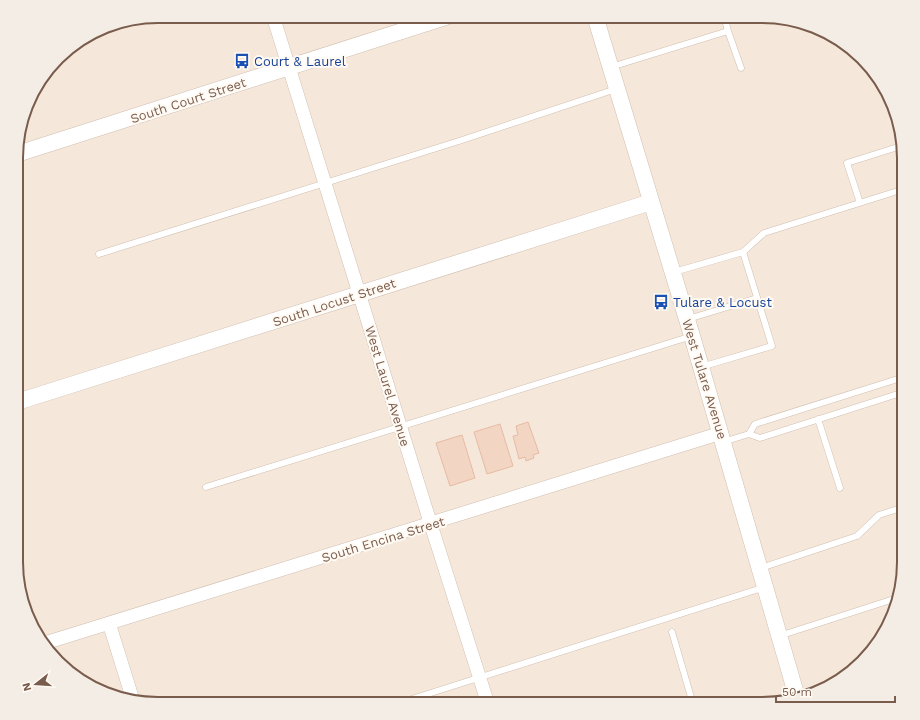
<svg xmlns="http://www.w3.org/2000/svg" width="920" height="720" font-family="'Work Sans',sans-serif">
<style>
.residential{fill:#f5e8da}
.building{fill:#f3d5c3;stroke:#e6bba3}
.lines{fill:none;stroke-linecap:round;stroke-linejoin:round}
.service-casing{stroke:#d1beb0;stroke-width:7}
.minor-casing{stroke:#d1beb0;stroke-width:14}
.tertiary-casing{stroke:#d1beb0;stroke-width:17}
.service{stroke:#fff;stroke-width:6}
.minor{stroke:#fff;stroke-width:13}
.tertiary{stroke:#fff;stroke-width:16}
.labels{text-anchor:middle;stroke-width:4;stroke-linejoin:round;paint-order:stroke}
.transit-label{font-size:13px;fill:#164399;stroke:#fffaf3;text-anchor:start}
.street-label{font-size:13px;fill:#7a5c4d;stroke:#fffaf3}
.rim{fill:none;stroke:#7a5c4d;stroke-width:2}
</style>
<rect width="100%" height="100%" fill="#fdf6ec"/>
<path class="residential" d="M158,16h613l45,11 40,24 33,44 15,63v414l-11,45 -24,39 -52,37 -55,11h-613l-45,-11 -40,-24 -33,-44 -15,-53 1,-433 18,-52 29,-36 48,-27z"/>
<path class="building" d="M528,422l11,31 -6,2 1,3 -8,3 -1,-4 -6,2 -6,-23 5,-1 -2,-9z
M500,424l13,42 -26,8 -13,-42z
M462,435l13,43 -25,8 -14,-43z"/>
<g class="lines">
<defs>
<path id="service" d="M728,31l13,37
M611,67l117,-36 -4,-15
M860,203l-13,-40 54,-17
M99,254l360,-113 157,-52
M674,272l69,-20 21,-19 140,-44
M688,319l69,-21
M701,367l71,-21 -29,-94
M818,419l22,69
M749,434l6,-10 149,-47
M723,442l26,-8 11,4 144,-46
M206,487l486,-151
M761,568l96,-32 22,-21 25,-8
M672,632l21,72
M779,636l118,-38
M396,704l369,-117"/>
<path id="minor" d="M273,16l158,509 57,179
M109,623l24,77
M45,643l676,-210"/>
<path id="tertiary" d="M595,16l97,320 105,361
M17,154l432,-138
M17,402l634,-200"/>
</defs>
<use href="#service" class="service-casing"/>
<use href="#minor" class="minor-casing"/>
<use href="#tertiary" class="tertiary-casing"/>
<use href="#service" class="service"/>
<use href="#minor" class="minor"/>
<use href="#tertiary" class="tertiary"/>
</g>
<defs>
<symbol id="bus-bare" viewBox="-9 -9 18 18"><path d="M-5-6H5V4H4V6H2V4H-2V6H-4V4H-5ZM-3.5-4V0h7V-4ZM-3.5 1.2v1.5H-2V1.2ZM2 1.2v1.5H3.5V1.2Z" fill="#1a4fb4" stroke="#fffaf3" stroke-width="2.5" paint-order="stroke"/></symbol>
</defs>
<g fill-rule="evenodd">
<use href="#bus-bare" x="231" y="50" width="22" height="22"/>
<use href="#bus-bare" x="650" y="291" width="22" height="22"/>
</g>
<g class="labels">
<g class="transit-label">
<text x="254" y="66">Court &amp; Laurel</text>
<text x="673" y="307">Tulare &amp; Locust</text>
</g>
<g class="street-label">
<text transform="translate(188 100) rotate(-18)" y="5">South Court Street</text>
<text transform="translate(334 302) rotate(-18)" y="5">South Locust Street</text>
<text transform="translate(705 379) rotate(73)" y="5">West Tulare Avenue</text>
<text transform="translate(388 386) rotate(73)" y="5">West Laurel Avenue</text>
<text transform="translate(383 539) rotate(-17)" y="5">South Encina Street</text>
</g>
</g>
<path d="M0 0H920V720H0ZM158 23H762A135 135 0 0 1 897 158V562A135 135 0 0 1 762 697H158A135 135 0 0 1 23 562V158A135 135 0 0 1 158 23Z" fill="#f4ede6" fill-rule="evenodd"/>
<path class="rim" d="M158 23H762A135 135 0 0 1 897 158V562A135 135 0 0 1 762 697H158A135 135 0 0 1 23 562V158A135 135 0 0 1 158 23Z"/>
<g transform="translate(36 684) rotate(253)" stroke="#fffaf3" stroke-width="3" paint-order="stroke">
<path d="M0-3L7 15L0 10L-7 15Z" fill="#7a5c4d"/>
<text y="-6" font-size="11" font-weight="bold" text-anchor="middle" fill="#7a5c4d">N</text>
</g>
<path d="M776 696v6h119v-6" fill="none" stroke="#7a5c4d" stroke-width="2"/>
<text x="782" y="696" font-size="12" fill="#7a5c4d" stroke="#fffaf3" stroke-width="3" paint-order="stroke">50 m</text>
</svg>
